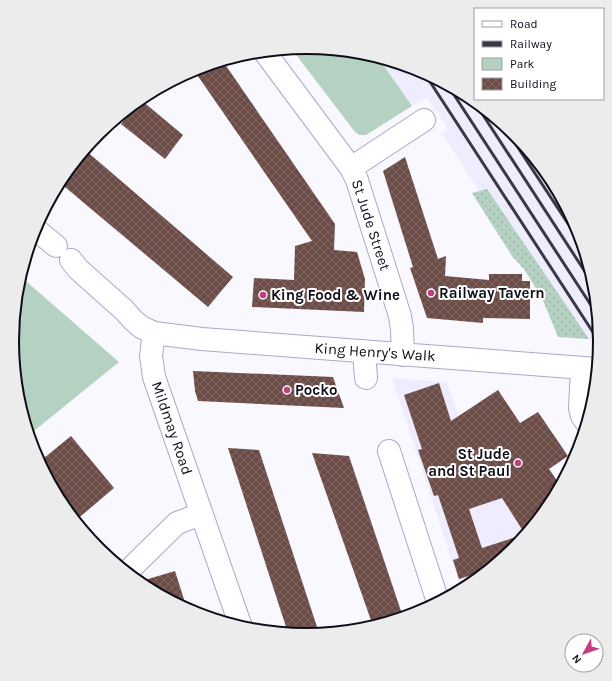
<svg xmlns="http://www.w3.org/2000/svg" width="612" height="681" font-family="Karla,sans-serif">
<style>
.built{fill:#eeecfd}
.grass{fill:url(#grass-dots)}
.green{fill:#b5d1c1}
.building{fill:url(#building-cross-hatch);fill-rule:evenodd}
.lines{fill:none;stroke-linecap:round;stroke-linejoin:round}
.street-casing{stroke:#aca8c7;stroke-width:24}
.street{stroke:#fff;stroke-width:22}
.rail{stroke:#3a3842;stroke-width:3}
.poi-dot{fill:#c23d82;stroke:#fff;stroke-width:1.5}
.labels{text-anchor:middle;stroke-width:4;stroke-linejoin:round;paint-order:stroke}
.street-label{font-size:15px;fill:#0f0d18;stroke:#fff}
.poi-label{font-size:15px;font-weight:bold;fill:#0f0d18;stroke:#fff;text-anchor:start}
.rim{fill:none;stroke:#0f0d18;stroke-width:2}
</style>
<defs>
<pattern id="grass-dots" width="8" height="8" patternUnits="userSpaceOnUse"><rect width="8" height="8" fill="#b5d1c1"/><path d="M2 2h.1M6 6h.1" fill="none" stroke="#9ab2a5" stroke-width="1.8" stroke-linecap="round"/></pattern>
<pattern id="building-cross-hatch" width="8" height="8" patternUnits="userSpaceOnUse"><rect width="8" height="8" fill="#6c4c46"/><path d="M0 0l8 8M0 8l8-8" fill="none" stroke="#7f6663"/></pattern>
</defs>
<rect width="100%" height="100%" fill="#f9f8ff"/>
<path class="built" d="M377,56l42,13 51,27 44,37 37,44 27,51 16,55 6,58 -1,13 -10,-15 -16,-1 -131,-205 6,-4 -21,-32 -15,9z
M392,378l55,4 15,45 -2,8 66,99 -12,15 -41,33 -12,6z"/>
<path class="grass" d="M487,189l102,150 -31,-2 -16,-39 -18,-29 -12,-13 -40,-63z"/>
<path class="green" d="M306,47l58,5 13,4 35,50 -46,29h-7l-4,-3 -64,-84z
M20,276l99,86 -90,73 -11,-37 -6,-58 6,-57z"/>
<path class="building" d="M222,60l113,164 -1,26 23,2 8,27 -1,33 -112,-5 2,-29 40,2 1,-34 17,-5 -119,-172z
M141,100l42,35 -18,24 -44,-35z
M84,149l149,128 -25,30 -149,-125z
M405,157l33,102 8,-3 -1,20 44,4v-6h33v7h8v38l-47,-1v5l-56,-5 -17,-50 3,-1 -30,-96z
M193,371l140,6 11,31 -146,-7 -3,-10z
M439,383l12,38 47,-31 22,33 18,-11 30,44 -19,13 11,16 -10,19 -36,45 -26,21 -29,9 -6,-19 6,-2 -21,-63 -4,1 -16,-46 4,-1 -18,-54zM502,498l23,36 -43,14 -13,-39z
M71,436l43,52 -39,33 -14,-17 -22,-42z
M228,448l31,2 60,183 -13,1 -18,-1z
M312,453l37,3 54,161 -30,9z
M175,571l12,38 -49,-27z"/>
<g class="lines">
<defs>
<path id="street" d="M264,51l87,117 6,12 43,136 2,13 1,26
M351,168l73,-48
M34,228l22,18
M71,260l7,9 46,41 9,10 8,7 13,6 48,6 395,30
M154,333l-3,23 3,21 87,250
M364,351l2,27
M582,368l-2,40 2,8 5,7
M389,451l49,151
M127,572l50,-49 24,-9"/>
</defs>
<use href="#street" class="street-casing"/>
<use href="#street" class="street"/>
<path class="rail" d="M423,71l177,272
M447,84l151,232
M472,98l123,189
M502,123l82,125"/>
</g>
<g class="poi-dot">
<circle cx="431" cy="293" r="4"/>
<circle cx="263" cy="295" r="4"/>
<circle cx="287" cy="390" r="4"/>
<circle cx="518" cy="463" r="4"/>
</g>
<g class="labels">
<g class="street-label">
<text transform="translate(371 225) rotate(72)" y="5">St Jude Street</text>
<text transform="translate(375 352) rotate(4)" y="5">King Henry's Walk</text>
<text transform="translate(172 428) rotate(71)" y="5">Mildmay Road</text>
</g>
<g class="poi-label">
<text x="439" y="298">Railway Tavern</text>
<text x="271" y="300">King Food &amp; Wine</text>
<text x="295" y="395">Pocko</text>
<text x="510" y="459" text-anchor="end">St Jude<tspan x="510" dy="17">and St Paul</tspan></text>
</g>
</g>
<path d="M0 0H612V681H0ZM19 341a287 287 0 1 1 574 0a287 287 0 1 1-574 0Z" fill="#ececed" fill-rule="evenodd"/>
<path class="rim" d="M19 341a287 287 0 1 1 574 0a287 287 0 1 1-574 0Z"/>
<rect x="474" y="8" width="130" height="92" fill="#ffffff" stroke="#9f9ea3"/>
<rect x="482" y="21" width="20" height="6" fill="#ffffff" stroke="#9f9ea3"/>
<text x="510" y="28" font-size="12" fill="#0f0d18">Road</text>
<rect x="482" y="41" width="20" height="6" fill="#3a3842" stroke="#9f9ea3"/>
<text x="510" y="48" font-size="12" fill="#0f0d18">Railway</text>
<rect x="482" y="58" width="20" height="12" fill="#b5d1c1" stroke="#9f9ea3"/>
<text x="510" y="68" font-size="12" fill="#0f0d18">Park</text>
<rect x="482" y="78" width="20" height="12" fill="url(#building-cross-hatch)" stroke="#9f9ea3"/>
<text x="510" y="88" font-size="12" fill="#0f0d18">Building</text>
<g transform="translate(584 653) rotate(230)"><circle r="19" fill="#ffffff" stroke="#9f9ea3"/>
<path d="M0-3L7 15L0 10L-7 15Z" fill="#c23d82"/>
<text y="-6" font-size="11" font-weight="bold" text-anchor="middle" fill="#0f0d18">N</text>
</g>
</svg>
